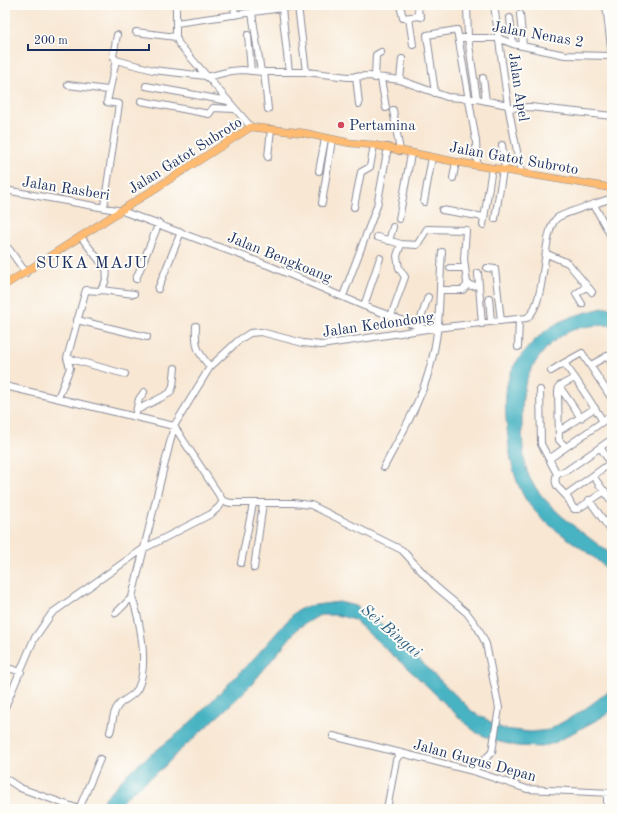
<svg xmlns="http://www.w3.org/2000/svg" width="617" height="814" font-family="'Old Standard TT',serif">
<style>
.water{fill:#46b3c3;stroke:#307190}
.lines{fill:none;stroke-linecap:round;stroke-linejoin:round}
.minor-casing{stroke:#8a8b98;stroke-width:8}
.major-casing{stroke:#8a8b98;stroke-width:8}
.minor{stroke:#fff;stroke-width:6}
.major{stroke:#febb71;stroke-width:7}
.poi-dot{fill:#d1495b;stroke:#fdfcf7;stroke-width:1.5}
.labels{text-anchor:middle;stroke-width:4;stroke-linejoin:round;paint-order:stroke}
.street-label{font-size:15px;fill:#1b2f5e;stroke:#fdfcf7}
.poi-label{font-size:15px;fill:#1b2f5e;stroke:#fdfcf7;text-anchor:start}
.water-label{font-size:16px;font-style:italic;fill:#2a5d81;stroke:#fdfcf7}
.quarter-label{font-size:17px;letter-spacing:1px;fill:#1b2f5e;stroke:#fdfcf7}
</style>
<rect width="100%" height="100%" fill="#fdfcf7"/>
<filter id="ink" filterUnits="userSpaceOnUse"><feTurbulence type="fractalNoise" baseFrequency=".025" numOctaves="2"/><feDisplacementMap in="SourceGraphic" scale="8" xChannelSelector="R" yChannelSelector="G"/><feConvolveMatrix kernelMatrix="1 2 1 2 8 2 1 2 1" color-interpolation-filters="sRGB"/></filter>
<filter id="wash" filterUnits="userSpaceOnUse"><feTurbulence type="fractalNoise" baseFrequency=".012" numOctaves="4" result="noise"/><feDisplacementMap in="SourceGraphic" scale="16" xChannelSelector="R" yChannelSelector="G"/><feGaussianBlur stdDeviation="0.9" result="paint"/><feColorMatrix in="noise" values="0 0 0 0 0 0 0 0 0 0 0 0 0 0 0 0 0 1.4 0 .05"/><feComposite in="paint" operator="in"/></filter>
<g filter="url(#wash)">
<rect width="100%" height="100%" fill="#f8e7d3"/>
<path class="water" d="M603,308h9v17c-30,0 -47,3 -68,26 -23,27 -22,45 -22,79 1,17 1,39 11,54 19,29 52,50 79,71v19c-23,-25 -58,-40 -80,-66 -16,-19 -22,-47 -24,-71 -2,-17 -4,-35 -1,-51 2,-14 9,-25 18,-35 25,-29 42,-34 78,-43z
M339,602l17,4 28,20 89,86 30,17 28,3 18,-2 33,-19 30,-22v21l-6,5 -52,28 -13,4 -24,-1 -21,-5 -19,-8 -10,-8 -40,-39 -73,-66 -17,-5h-17l-22,13 -46,56 -26,25 -49,44 -12,13 -39,31 -10,12h-17l6,-11 25,-27 51,-40 17,-16 59,-60 39,-44 12,-5z"/>
</g>
<g filter="url(#ink)">
<g class="lines">
<defs>
<path id="minor" d="M176,5v32l3,7 72,83
M234,5l1,10
M400,5l3,13 17,-2
M419,5l-1,7 3,5
M467,5l1,33 9,61
M494,5l14,100 13,67
M298,6l8,66
M282,9l7,63
M252,13l9,59
M520,14l3,32
M409,18l4,27
M510,18l3,26
M176,23l127,-18
M136,32l40,5
M117,35l-4,21 3,4 37,10 53,6
M248,35l3,36
M460,38h38l15,6 52,11 47,1 -6,-51
M264,72l4,37
M356,76l3,28
M207,77l24,-6 11,-1 22,2h42l42,5 21,-1 31,4 47,17 30,2 31,6
M375,78l1,-23 5,-3
M483,78l3,23
M381,79l5,29
M400,80l2,-21
M68,85l40,5
M146,86l82,15
M435,93l-8,-58 30,-5 19,111 1,24
M141,101l68,13 4,-6 22,1
M509,108l21,-1 82,9
M393,110l7,41
M502,145l3,25
M268,157l3,-28
M319,171l6,-32
M453,178l3,-16
M5,190l117,21 148,55 94,40 59,22
M424,202l8,-45
M322,203l10,-63
M594,205l18,33
M104,207l15,-103 -12,-2 9,-42
M354,207l7,-35 9,-5 4,-22
M442,210l42,7
M399,219l12,-65
M495,219l8,-49
M483,225l9,-57
M377,237l24,7
M389,241l4,-14
M9,249l17,24
M547,254l21,9 24,29
M450,268h14
M487,268l8,1 6,52
M478,273l4,51
M136,279l23,-56
M158,289l23,-57
M101,290l33,4
M441,290h22l5,-6
M343,296l34,-90 11,-59
M489,298l2,24
M582,304l-6,-10 11,-8
M364,306l16,-48
M391,316l14,-39 -6,-9 -2,-12 4,-12 16,1 10,-16 39,1 -2,29 3,24 4,3 8,-1
M77,320l70,17
M196,326c-1,21 1,25 14,41
M418,327l10,-30
M518,347l1,-28
M67,358l58,16
M591,365l16,-9 5,8
M551,371l13,-8
M575,378l28,43
M5,386l169,40 49,75 8,2h62l18,2 91,45 33,36 32,27 11,15 8,16 13,64 -7,44 -19,19
M559,386l22,32
M540,390l1,54 16,30c-5,12 4,15 10,23 2,3 4,8 7,12h4l27,-18
M58,398l12,-30 -3,-10 18,-65 1,-3 13,1c6,-4 9,-16 7,-22l-25,-32
M137,410l33,-17 3,-7 2,-18
M136,412l3,-13 5,-7
M559,431l36,-23
M566,447l-7,-7 -1,-48 1,-6 16,-8 -11,-15 18,-10 30,46
M600,447l12,18
M549,459l63,-44
M384,467c19,-36 41,-72 49,-112 8,-34 6,-69 9,-103
M557,474l9,-3 46,-32
M593,476l19,26
M566,495l46,-33
M589,500l23,32
M241,563l12,-59
M254,568l9,-65
M116,613l16,-16
M5,667l16,5
M5,707l29,-68 18,-26 91,-64 68,-35 8,-7 4,-6
M110,732c3,-8 2,-19 8,-26 6,-8 16,-9 20,-18 11,-23 2,-68 -6,-91l42,-171 36,-59 29,-27 11,-7 11,-1 42,11 18,2 106,-16 100,-11c21,-15 14,-88 30,-100 9,-6 42,-15 55,-20
M333,736l140,35 54,18 85,4
M5,778l15,10 59,21
M79,809l21,-50
M387,809l9,-49 5,-7
M607,809v-16"/>
<path id="major" d="M5,285l246,-158 53,6 46,10 24,2 82,17 156,26"/>
</defs>
<use href="#minor" class="minor-casing"/>
<use href="#major" class="major-casing"/>
<use href="#minor" class="minor"/>
<use href="#major" class="major"/>
</g>
</g>
<circle class="poi-dot" cx="341" cy="125" r="4"/>
<g class="labels">
<g class="street-label">
<text transform="translate(538 34) rotate(10)" y="5">Jalan Nenas 2</text>
<text transform="translate(519 87) rotate(81)" y="5">Jalan Apel</text>
<text transform="translate(185 155) rotate(-32)" y="5">Jalan Gatot Subroto</text>
<text transform="translate(514 158) rotate(10)" y="5">Jalan Gatot Subroto</text>
<text transform="translate(66 188) rotate(9)" y="5">Jalan Rasberi</text>
<text transform="translate(280 257) rotate(22)" y="5">Jalan Bengkoang</text>
<text transform="translate(378 324) rotate(-8)" y="5">Jalan Kedondong</text>
<text transform="translate(475 760) rotate(15)" y="5">Jalan Gugus Depan</text>
</g>
<g class="poi-label">
<text x="349" y="130">Pertamina</text>
</g>
<g class="water-label">
<text transform="translate(392 630) rotate(40)" y="6">Sei Bingai</text>
</g>
<g class="quarter-label">
<text x="92" y="268">SUKA MAJU</text>
</g>
</g>
<rect width="617" height="814" fill="none" stroke="#fdfcf7" stroke-width="20"/>
<path d="M28 44v6h121v-6" fill="none" stroke="#1b2f5e" stroke-width="2"/>
<text x="34" y="44" font-size="12" fill="#1b2f5e" stroke="#fdfcf7" stroke-width="3" paint-order="stroke">200 m</text>
</svg>
